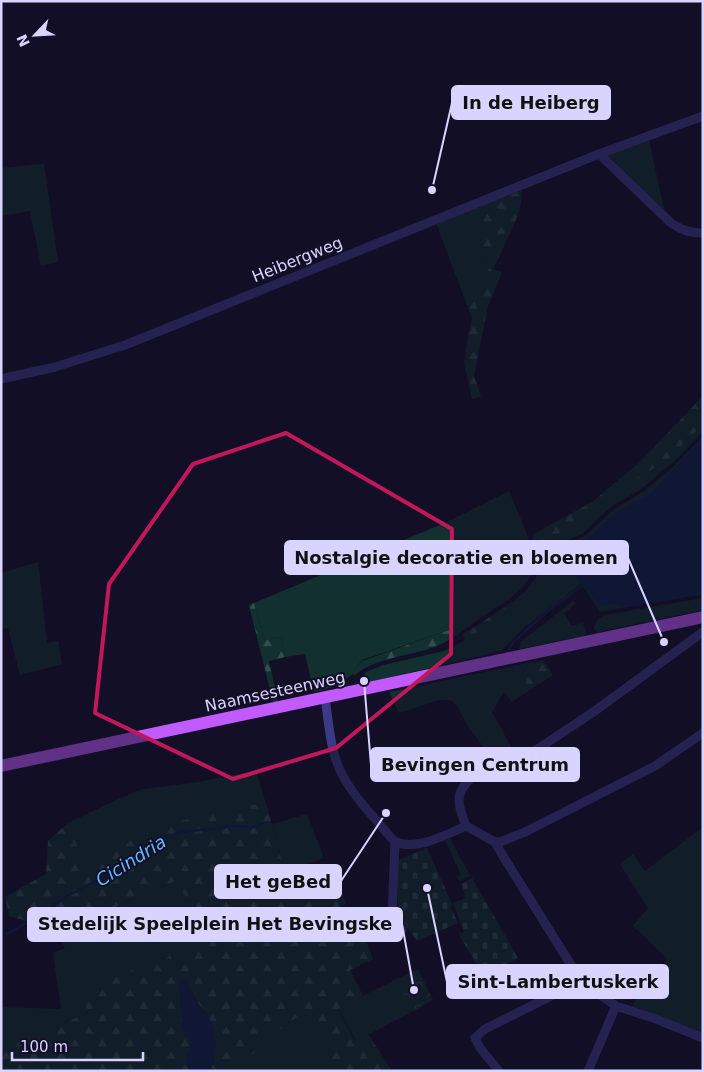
<svg xmlns="http://www.w3.org/2000/svg" width="704" height="1072" font-family="'DejaVu Sans',sans-serif">
<style>
.grass{fill:#12302f}
.forest{fill:url(#forest-firs)}
.cemetery{fill:url(#cemetery-stones)}
.park{fill:url(#park-crowns)}
.water{fill:#0c2248}
.lines{fill:none;stroke-linecap:round;stroke-linejoin:round}
.stream{stroke:#0c2248;stroke-width:2.5}
.street{stroke:#3d3a85;stroke-width:9}
.primary{stroke:#c25bff;stroke-width:12}
.marked{fill:none;stroke:#c2185b;stroke-width:4;stroke-linejoin:round}
.labels{text-anchor:middle;stroke-width:4;stroke-linejoin:round;paint-order:stroke}
.street-label{font-size:16px;fill:#d9d4ff;stroke:#130f26}
.water-label{font-size:18px;font-style:italic;fill:#62b6ff;stroke:#130f26}
.leader{fill:none;stroke:#d9d4ff;stroke-width:2}
.callout-dot{fill:#d9d4ff;stroke:#130f26;stroke-width:2}
.callout{fill:#d9d4ff;stroke:#d9d4ff;stroke-width:2}
.callout-label{font-size:18px;text-anchor:middle;font-weight:bold;fill:#111}
</style>
<defs>
<pattern id="forest-firs" width="22" height="20" patternUnits="userSpaceOnUse" patternTransform="scale(1.25)"><rect width="22" height="20" fill="#12302f"/><path d="M5 1l3.5 6h-7zM16 11l3.5 6h-7z" fill="#344d4e"/></pattern>
<pattern id="cemetery-stones" width="16" height="16" patternUnits="userSpaceOnUse" patternTransform="scale(1.25)"><rect width="16" height="16" fill="#12302f"/><path d="M2 7V4a2 2 0 0 1 4 0v3zM10 15v-3a2 2 0 0 1 4 0v3z" fill="#344d4e"/></pattern>
<pattern id="park-crowns" width="20" height="18" patternUnits="userSpaceOnUse" patternTransform="scale(1.25)"><rect width="20" height="18" fill="#12302f"/><path d="M2 6a3 3 0 1 1 6 0M12 15a3 3 0 1 1 6 0" fill="none" stroke="#344d4e"/></pattern>
</defs>
<rect width="100%" height="100%" fill="#130f26"/>
<path class="grass" d="M649,140l16,74 -58,-58 1,-2z
M44,164l14,98 -17,4 -11,-55 -29,5v-48z
M471,210l18,58 -20,42 -33,-87z
M703,424v7l-25,27 -31,26 -7,6 -25,14 -12,10 -20,19 -21,10 -18,15 -4,-12v-3l34,-17 31,-25 38,-26 25,-15z
M703,436v158l-103,18 -19,-28 -56,43 -24,24 -135,32 -7,-3 7,-8 17,-7 61,-14 18,-9 75,-49 11,-20 -4,-10 21,-18 20,-9 28,-26 30,-18 28,-23z
M509,491c7,18 25,55 25,72 0,7 -3,13 -7,18 -11,16 -32,27 -48,38l-3,-6 -27,17 -87,30 -10,14 -12,11 -26,7 -9,-38 -20,3 -4,-20 -17,3 -10,-37 195,-82z
M38,562l9,81 11,-2 4,23 -42,11 -12,-47 -7,1v-56z
M703,598v12l-106,22 -3,-4c2,-7 5,-11 11,-13z
M573,601l3,3 -12,9 7,13 12,-3 3,9 -2,4 -65,13 3,-8z
M528,663l-7,12 9,15 -18,12 -8,-10 -12,20 22,40 -22,7 -25,-35 -10,-18 -6,-6h-12l-40,13 -10,-21z
M256,771l12,39 -10,-6 -100,24 -74,36 -16,-41 57,-27 18,-7 50,-6z
M307,814l17,44 -36,14 -8,-16 -8,-32z
M703,827v206l-71,-27 36,-47 -35,-33 15,-18 -28,-44 13,-10 12,17z
M450,838l20,38 -11,5 -2,-4 4,-2 -16,-35z
M178,880l6,15 24,24 -29,50 -9,-14 -89,36 7,22 -87,36v-42l60,2 -8,-56 12,-5 19,-34 21,-1 29,-16z
M395,980l17,32 -56,29 -18,-33z
M304,1015l10,2 9,10 9,36 -3,8h-94l2,-8 18,-10 16,-17 23,-17z"/>
<path class="forest" d="M522,190c1,25 -19,56 -29,79l9,3 -14,34 -14,70 7,20 -9,3 -8,-36 5,-31 3,-13 -4,-11 21,-40 -18,-58z
M703,396v28l-35,36 -25,15 -38,26 -31,25 -34,17v3l4,12 -5,2 -7,-25 60,-33 47,-39z
M544,563c6,16 5,18 -7,30l-72,47 -3,-5 43,-28 19,-14 6,-7 7,-10 3,-12z
M254,603l10,37 17,-3 4,20 -16,4 9,40 -5,1 -24,-97z
M476,613l3,6c-14,10 -30,23 -47,29 -27,9 -54,9 -77,27l-3,-1 10,-13 87,-31z
M543,660l10,15 -23,15 -9,-15 7,-12z
M258,804l10,6 12,46 12,24 10,6 18,5 21,-1 5,14 -10,5 8,23 17,-5 12,32 -23,11 13,26 -25,13 17,32 13,-7 24,37h-63l3,-8 -9,-36 -9,-10 -9,-2 -11,4 -23,17 -16,17 -18,10 -2,8h-20l-4,-3 3,-6 -7,-49 -8,-8 -13,-24h-4l-3,4 7,50 6,8 -2,5 -3,7 2,16h-188v-22l87,-36 -8,-22 90,-36 9,14 29,-50 -24,-24 -6,-15 -44,17 -29,16 -21,1 -19,34 -10,-19 -46,-13 -4,-19 41,-23 2,-33 20,-18 16,40 74,-35 45,-14z"/>
<path class="cemetery" d="M427,848l25,56 -2,2 8,17 -41,18 -19,-26v-55z
M472,878l46,80 -34,18 -26,-43 6,-1 -11,-29 13,-5 -5,-14z"/>
<path class="park" d="M418,969l15,31 -21,12 -17,-32z"/>
<path class="water" d="M703,436v158l-79,14 -6,-4 -19,1 -18,-21 -14,-23 14,-17 32,-29 36,-21 21,-20z
M182,981h4c4,8 8,17 13,24 3,4 6,6 8,9 11,18 11,36 4,54l4,3h-26l-2,-16 3,-7 2,-5c-15,-18 -10,-37 -13,-58z"/>
<g class="lines">
<path class="stream" d="M509,649l5,-8 34,-30 35,-26
M513,671v-4
M7,934l36,-21 19,-14 83,-45 7,-9 12,-7 18,-6 53,-6 18,1 13,-4"/>
<path class="street" d="M599,154l72,69c11,7 18,10 32,10
M1,379l54,-12 70,-22 474,-191 104,-38
M325,698c4,25 5,55 18,78 9,17 22,32 35,46 4,5 13,17 18,20 21,9 51,-8 70,-16l29,16 8,14 78,125 35,25 40,13 47,19
M466,826c-3,-8 -7,-17 -7,-26 0,-17 25,-34 40,-39 12,-5 25,-5 37,-11l56,-37 111,-81
M395,842l-3,75 10,13
M495,842l8,-1 22,-9 130,-66 48,-33
M387,928l7,-8
M499,1071l-19,-23 -5,-10 10,-9 96,-48
M588,1071l28,-65"/>
<path class="primary" d="M1,766l702,-149"/>
</g>
<path d="M0 0H704V1072H0ZM286,433l166,96 -1,125 -115,94 -103,31 -138,-66 14,-129 84,-120z" fill="#130f26" fill-opacity=".55" fill-rule="evenodd"/>
<path class="marked" d="M286,433l166,96 -1,125 -115,94 -103,31 -138,-66 14,-129 84,-120z"/>
<g class="labels">
<g class="street-label">
<text transform="translate(297 259) rotate(-22)" y="6">Heibergweg</text>
<text transform="translate(275 691) rotate(-12)" y="6">Naamsesteenweg</text>
</g>
<g class="water-label">
<text transform="translate(131 861) rotate(-32)" y="6">Cicindria</text>
</g>
</g>
<path class="leader" d="M432 190L452 103M664 642L628 558M364 681L371 765M386 813L341 881M414 990L402 924M427 888L447 982"/>
<g class="callout-dot">
<circle cx="432" cy="190" r="5"/>
<circle cx="664" cy="642" r="5"/>
<circle cx="364" cy="681" r="5"/>
<circle cx="386" cy="813" r="5"/>
<circle cx="414" cy="990" r="5"/>
<circle cx="427" cy="888" r="5"/>
</g>
<g class="callout">
<rect x="452" y="86" width="158" height="33" rx="5"/>
<rect x="285" y="541" width="343" height="33" rx="5"/>
<rect x="371" y="748" width="208" height="33" rx="5"/>
<rect x="215" y="865" width="126" height="33" rx="5"/>
<rect x="28" y="908" width="374" height="33" rx="5"/>
<rect x="447" y="965" width="221" height="33" rx="5"/>
</g>
<g class="callout-label">
<text x="531" y="109">In de Heiberg</text>
<text x="456" y="564">Nostalgie decoratie en bloemen</text>
<text x="475" y="771">Bevingen Centrum</text>
<text x="278" y="888">Het geBed</text>
<text x="215" y="930">Stedelijk Speelplein Het Bevingske</text>
<text x="558" y="988">Sint-Lambertuskerk</text>
</g>
<rect width="704" height="1072" fill="none" stroke="#d9d4ff" stroke-width="5"/>
<g transform="translate(35 35) rotate(245)" stroke="#130f26" stroke-width="4" paint-order="stroke">
<path d="M0-4L9 19L0 12L-9 19Z" fill="#d9d4ff"/>
<text y="-8" font-size="14" font-weight="bold" text-anchor="middle" fill="#d9d4ff">N</text>
</g>
<path d="M12 1052v8h131v-8" fill="none" stroke="#d9d4ff" stroke-width="2.5"/>
<text x="20" y="1052" font-size="15" fill="#d9d4ff" stroke="#130f26" stroke-width="4" paint-order="stroke">100 m</text>
</svg>
